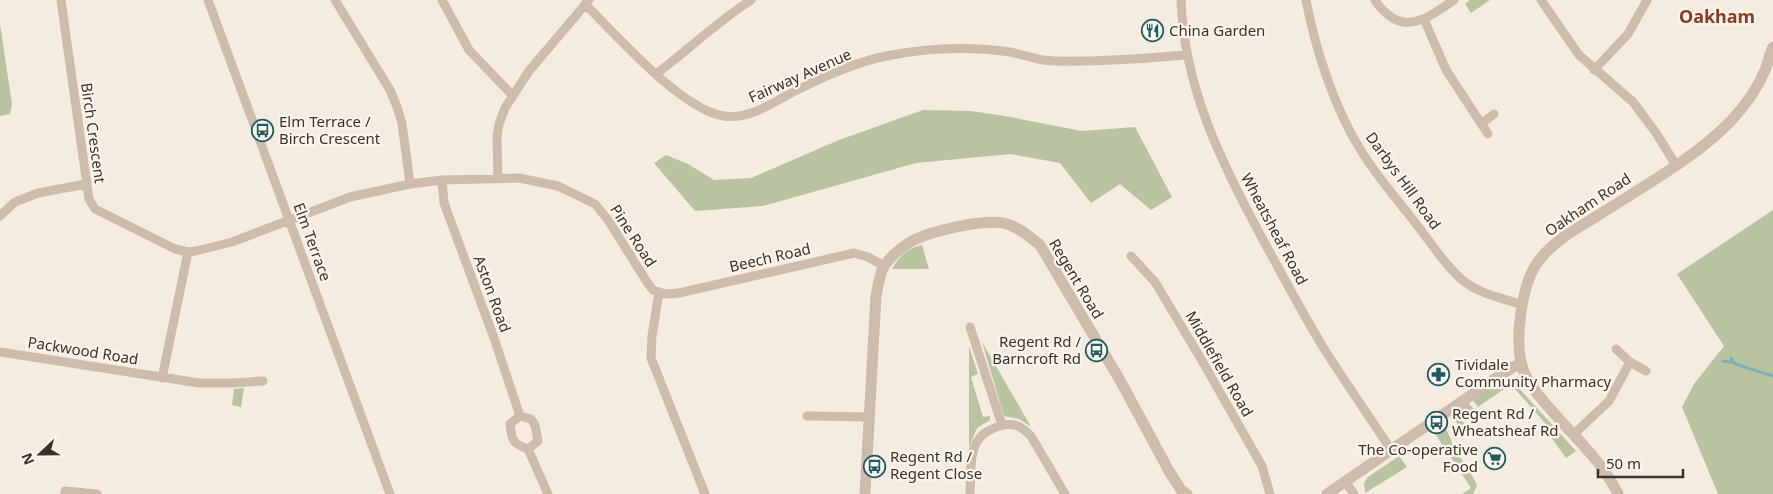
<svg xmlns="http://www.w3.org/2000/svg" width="1773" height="494" font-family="'Noto Sans',sans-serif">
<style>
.green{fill:#b8c4a0}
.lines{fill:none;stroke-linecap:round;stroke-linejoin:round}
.stream{stroke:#7fb0b2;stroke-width:3}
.minor{stroke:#cdbbac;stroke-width:9}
.tertiary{stroke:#cdbbac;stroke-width:11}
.labels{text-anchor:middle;stroke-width:4.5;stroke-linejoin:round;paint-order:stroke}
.poi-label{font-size:15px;fill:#3b302b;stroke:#fbf5ee;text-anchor:start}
.street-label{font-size:15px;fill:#3b302b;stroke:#fbf5ee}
.quarter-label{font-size:18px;font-weight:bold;fill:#8c3b22;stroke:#fbf5ee}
</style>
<rect width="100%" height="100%" fill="#f4ebe1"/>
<path class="green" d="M1470,0h20l-19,13 -6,-9z
M0,24l12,80 -2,10 -10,2z
M923,110l48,1 34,5 77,15 53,-4 37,70 -21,13 -31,-26 -29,19 -31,-40 -49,-9 -95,9 -153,43 -68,5 -41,-48 12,-8 22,9 26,16 37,-2 88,-38z
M1773,210v284h-55l-36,-87 12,-23 30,-38 -47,-72z
M922,245l7,24h-37c7,-13 16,-21 30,-24z
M982,342l48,83v1l-11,-7 -15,-3z
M969,346l9,28 -7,3 12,40 7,-1v4l-13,8 -8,19z
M1499,383l17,2 60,66 -10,7 -18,-25 3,-3 -36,-41h-11l-26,18 -6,-8z
M244,388l-3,19 -9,-2 2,-16z
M1468,402l6,8 -13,9 4,6 -6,1 -5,-7v-6z
M1444,426c5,7 6,13 10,21 7,13 17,24 23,38l-4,9h-11l9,-6 -37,-56z
M1399,456l8,11 -42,26 -1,-10 4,-6z"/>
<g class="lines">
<path class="stream" d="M1731,358l4,6 38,12
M1723,361l12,2"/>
<path class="minor" d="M61,0l28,199 6,10 80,40 13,3 8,-1 36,-9 118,-45 60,-13 32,-4 77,-2 39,8 37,18 13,16 39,62 6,8 6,2 -7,44 -1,22 54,136
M208,0l182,494
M335,0l55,90 7,17 5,16 8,61
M442,0l27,50 44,46
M1181,0c3,87 40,162 81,238 20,36 39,73 61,109 22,35 46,69 69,104
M1306,0c9,48 28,107 54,149 16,27 38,51 57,76 14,18 31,44 49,58 17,12 37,15 56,22
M1375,0c4,7 9,12 16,17 22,15 45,-5 63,-17
M1541,0l38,55 54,47 23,31 20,32
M585,4c31,31 97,106 139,112 29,4 53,-17 77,-28 26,-13 56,-26 85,-32 41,-8 82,-10 124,-4 11,2 22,6 33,8 16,2 33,1 49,1 32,-1 63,-3 94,-6
M1424,19l22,51 42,64
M1594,70l34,-36 19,-34
M656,74c32,-24 61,-52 95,-74
M1481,124l13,-10
M498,178l-1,-41 2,-13 6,-16 24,-37 60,-71
M442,180l2,23 50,135 26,78
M0,216l15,-14 23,-9 48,-9
M1131,256l24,26 46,77 61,107 8,28
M659,292l7,2 13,-1 175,-40 14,4 16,9
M970,327l32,98
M1616,349l14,13 16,9
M0,352l199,31h34l30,-2
M162,378l26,-126
M807,416l63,1
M1573,435l36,-34 21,-39
M528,449l10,-8 -3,-16 -4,-6 -11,-3 -10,8c2,17 2,19 18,25l20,45
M1345,482l9,12
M65,494v-3l32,3
M970,494c2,-30 -5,-58 30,-68 14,-4 21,0 31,10l34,58"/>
<path class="tertiary" d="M865,494l11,-198c2,-9 3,-21 8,-30 7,-10 21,-22 32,-27 20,-9 71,-21 91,-15 13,4 23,13 33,21l81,137 48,89 12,19 6,4
M1327,494l172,-118 14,-9 8,-3
M1618,494c-14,-29 -36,-50 -58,-74 -13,-15 -28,-30 -36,-48 -11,-28 -3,-90 16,-113 15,-19 38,-31 57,-43 45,-29 95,-56 133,-94 15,-16 28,-34 36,-54 2,-7 4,-14 7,-21"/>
</g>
<defs>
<symbol id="restaurant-ring" viewBox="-11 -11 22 22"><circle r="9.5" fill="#fbf5ee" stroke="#1f5a5e" stroke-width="1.5"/><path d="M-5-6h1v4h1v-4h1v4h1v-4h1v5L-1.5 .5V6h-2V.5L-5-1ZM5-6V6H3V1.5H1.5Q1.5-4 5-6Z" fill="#1f5a5e"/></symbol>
<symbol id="bus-ring" viewBox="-11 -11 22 22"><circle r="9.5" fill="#fbf5ee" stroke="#1f5a5e" stroke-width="1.5"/><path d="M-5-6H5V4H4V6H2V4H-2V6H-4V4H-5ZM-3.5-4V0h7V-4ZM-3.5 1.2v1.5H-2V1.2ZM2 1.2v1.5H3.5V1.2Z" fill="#1f5a5e"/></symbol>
<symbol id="pharmacy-ring" viewBox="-11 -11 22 22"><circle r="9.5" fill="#fbf5ee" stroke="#1f5a5e" stroke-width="1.5"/><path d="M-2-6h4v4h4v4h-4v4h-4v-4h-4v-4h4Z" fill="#1f5a5e"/></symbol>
<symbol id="supermarket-ring" viewBox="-11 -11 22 22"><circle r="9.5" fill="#fbf5ee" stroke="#1f5a5e" stroke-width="1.5"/><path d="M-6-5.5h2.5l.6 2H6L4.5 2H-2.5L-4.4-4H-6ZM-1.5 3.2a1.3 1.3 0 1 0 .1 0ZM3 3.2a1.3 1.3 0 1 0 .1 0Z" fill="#1f5a5e"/></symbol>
</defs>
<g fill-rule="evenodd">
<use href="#restaurant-ring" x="1140" y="18" width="25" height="25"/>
<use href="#bus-ring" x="250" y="118" width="25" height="25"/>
<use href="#bus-ring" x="1084" y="338" width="25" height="25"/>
<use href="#pharmacy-ring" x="1426" y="362" width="25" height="25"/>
<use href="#bus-ring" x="1424" y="410" width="25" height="25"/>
<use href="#supermarket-ring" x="1482" y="446" width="25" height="25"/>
<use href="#bus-ring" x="862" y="454" width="25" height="25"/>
</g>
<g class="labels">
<g class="poi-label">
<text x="1169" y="36">China Garden</text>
<text x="279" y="127">Elm Terrace /<tspan x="279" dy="17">Birch Crescent</tspan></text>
<text x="1081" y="347" text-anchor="end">Regent Rd /<tspan x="1081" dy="17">Barncroft Rd</tspan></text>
<text x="1455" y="370">Tividale<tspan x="1455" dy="17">Community Pharmacy</tspan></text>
<text x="1452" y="419">Regent Rd /<tspan x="1452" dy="17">Wheatsheaf Rd</tspan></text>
<text x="1478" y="455" text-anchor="end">The Co-operative<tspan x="1478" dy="17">Food</tspan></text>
<text x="890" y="462">Regent Rd /<tspan x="890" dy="17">Regent Close</tspan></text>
</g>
<g class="street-label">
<text transform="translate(800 76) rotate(-24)" y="5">Fairway Avenue</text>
<text transform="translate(93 133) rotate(82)" y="5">Birch Crescent</text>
<text transform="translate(1403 181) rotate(54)" y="5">Darbys Hill Road</text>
<text transform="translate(1588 205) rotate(-34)" y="5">Oakham Road</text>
<text transform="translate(1274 229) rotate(62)" y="5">Wheatsheaf Road</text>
<text transform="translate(633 236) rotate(57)" y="5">Pine Road</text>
<text transform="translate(312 242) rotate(70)" y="5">Elm Terrace</text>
<text transform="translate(770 258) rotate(-13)" y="5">Beech Road</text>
<text transform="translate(1076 279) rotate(59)" y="5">Regent Road</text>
<text transform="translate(492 294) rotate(70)" y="5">Aston Road</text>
<text transform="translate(83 351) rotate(9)" y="5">Packwood Road</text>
<text transform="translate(1219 364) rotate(60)" y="5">Middlefield Road</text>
</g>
<g class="quarter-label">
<text x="1717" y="23">Oakham</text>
</g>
</g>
<g transform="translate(40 454) rotate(248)" stroke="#fbf5ee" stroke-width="4" paint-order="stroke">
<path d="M0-4L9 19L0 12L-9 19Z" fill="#3b302b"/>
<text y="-8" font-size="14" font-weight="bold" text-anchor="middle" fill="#3b302b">N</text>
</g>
<path d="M1598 469v8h85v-8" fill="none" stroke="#3b302b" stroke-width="2.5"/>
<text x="1606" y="469" font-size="15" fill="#3b302b" stroke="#fbf5ee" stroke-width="4" paint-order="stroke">50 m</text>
</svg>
